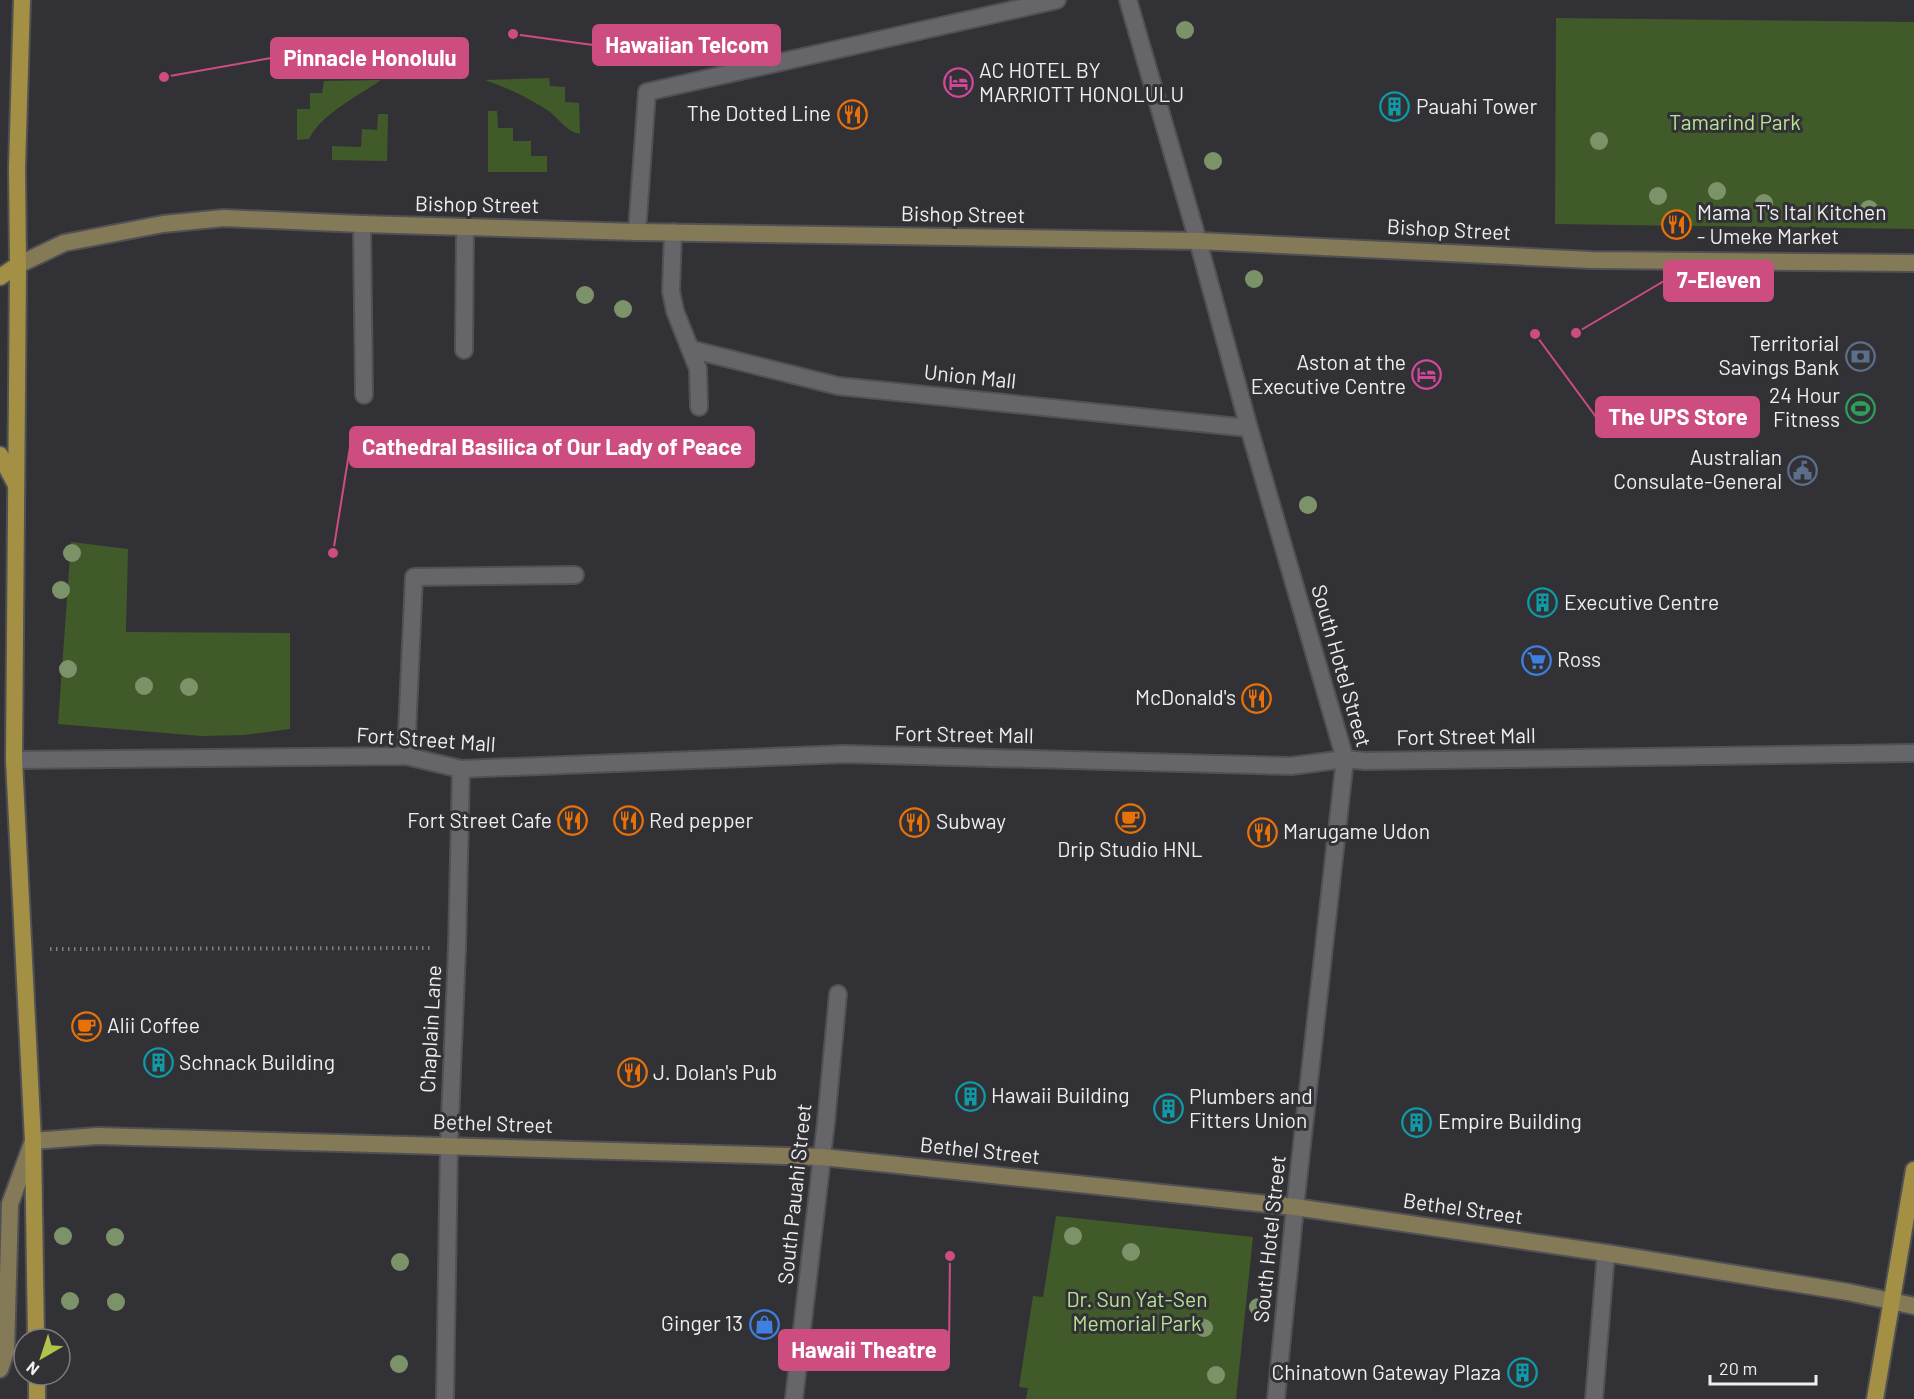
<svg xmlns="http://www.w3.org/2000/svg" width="1914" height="1399" font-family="Barlow,sans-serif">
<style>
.green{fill:#415a2a}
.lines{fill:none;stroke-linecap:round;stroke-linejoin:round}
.service-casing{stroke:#515054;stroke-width:20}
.pedestrian-casing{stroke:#515054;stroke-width:20}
.minor-casing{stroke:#515054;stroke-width:20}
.secondary-casing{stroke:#515054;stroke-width:20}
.primary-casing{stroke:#515054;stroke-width:20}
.path{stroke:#808084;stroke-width:4;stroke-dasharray:1.5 4.5;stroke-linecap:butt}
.service{stroke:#66656a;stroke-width:16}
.pedestrian{stroke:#66656a;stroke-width:16}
.minor{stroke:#66656a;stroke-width:16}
.secondary{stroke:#857a57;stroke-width:16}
.primary{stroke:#a39044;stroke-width:16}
.tree{fill:#7c936a}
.labels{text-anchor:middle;stroke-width:6;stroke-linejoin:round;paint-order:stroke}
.poi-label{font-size:21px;fill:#eeedf0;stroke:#323236;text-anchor:start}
.park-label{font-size:21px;fill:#b8e294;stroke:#323236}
.street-label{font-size:21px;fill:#eeedf0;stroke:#323236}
.leader{fill:none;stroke:#cd4d80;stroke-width:2}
.callout-dot{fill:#cd4d80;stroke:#323236;stroke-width:2}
.callout{fill:#cd4d80;stroke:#cd4d80;stroke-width:2}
.callout-label{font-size:22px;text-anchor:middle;font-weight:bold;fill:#fff}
</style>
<rect width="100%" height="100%" fill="#323236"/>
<path class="green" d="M1556,18l358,4v207l-359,-5z
M549,78l1,8 15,1v15l14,1 1,31c-13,-2 -20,-14 -30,-22 -20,-14 -42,-24 -65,-32z
M381,80c-24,17 -59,33 -72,59l-12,1v-31h13v-16h12l2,-12z
M488,111h9l1,17h15v13h18v15h16v16h-59z
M378,114h10l-1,47 -55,-1v-14l29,1 1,-18 15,1z
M71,542l57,7 -2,83 164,1v96l-46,6 -43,1 -143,-12z
M1056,1216l197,21 -17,162h-210l2,-11 -9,-1 14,-91 10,1z"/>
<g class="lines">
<defs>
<path id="service" d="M362,224l2,171
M637,232l10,-140 410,-92
M673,232l-2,59 4,20 23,58 1,38
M464,350l1,-123
M449,1145l8,-197 4,-179
M1594,1399l12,-146"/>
<path id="pedestrian" d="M690,349l148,37 411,42
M14,760l392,-4 55,13 384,-15 446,12 54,-7 20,2 548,-8"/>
<path id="minor" d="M1128,0l70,241 51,187 96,331 -50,448 -19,192
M406,756l8,-179 161,-2
M445,1399l4,-254
M794,1399l32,-277 12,-128"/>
<path id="secondary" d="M18,265l46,-22 99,-19 61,-6 138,6 275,8 561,9 393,19 323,3
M0,1369l6,-18 4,-147 23,-63 65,-5 724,21 473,50 311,46 242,39 66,14"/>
<path id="primary" d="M22,0l-5,168 1,97 -4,495 19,381 3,198
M0,277l18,-12
M0,455l16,30
M37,1375v24
M1875,1399l39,-229"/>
</defs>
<use href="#service" class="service-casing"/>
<use href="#pedestrian" class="pedestrian-casing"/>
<use href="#minor" class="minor-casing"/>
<use href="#secondary" class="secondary-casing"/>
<use href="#primary" class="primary-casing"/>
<path class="path" d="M50,949l383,-1"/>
<use href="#service" class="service"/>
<use href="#pedestrian" class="pedestrian"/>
<use href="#minor" class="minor"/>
<use href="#secondary" class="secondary"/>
<use href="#primary" class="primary"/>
</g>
<g class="tree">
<circle cx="1185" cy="30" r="9"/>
<circle cx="1599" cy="141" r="9"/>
<circle cx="1213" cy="161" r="9"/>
<circle cx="1717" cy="191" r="9"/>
<circle cx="1658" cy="196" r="9"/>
<circle cx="1764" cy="203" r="9"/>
<circle cx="1869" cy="209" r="9"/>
<circle cx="1254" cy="279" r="9"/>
<circle cx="585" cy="295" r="9"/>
<circle cx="623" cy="309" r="9"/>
<circle cx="1308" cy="505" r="9"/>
<circle cx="72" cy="553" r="9"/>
<circle cx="61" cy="590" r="9"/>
<circle cx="68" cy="669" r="9"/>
<circle cx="144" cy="686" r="9"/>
<circle cx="189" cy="687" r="9"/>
<circle cx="63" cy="1236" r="9"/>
<circle cx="1073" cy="1236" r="9"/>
<circle cx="115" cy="1237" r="9"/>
<circle cx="1131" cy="1252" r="9"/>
<circle cx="400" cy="1262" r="9"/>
<circle cx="70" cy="1301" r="9"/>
<circle cx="116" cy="1302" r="9"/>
<circle cx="1258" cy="1307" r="9"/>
<circle cx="1204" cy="1328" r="9"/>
<circle cx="399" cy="1364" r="9"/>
<circle cx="1216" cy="1375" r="9"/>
</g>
<defs>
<symbol id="hotel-ring" viewBox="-11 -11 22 22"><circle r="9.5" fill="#323236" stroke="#d1479c" stroke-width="1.5"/><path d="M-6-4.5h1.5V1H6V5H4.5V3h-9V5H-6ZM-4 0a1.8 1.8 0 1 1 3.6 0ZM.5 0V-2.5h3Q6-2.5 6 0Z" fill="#d1479c"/></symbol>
<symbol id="building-ring" viewBox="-11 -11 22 22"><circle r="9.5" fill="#323236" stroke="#0f9aa8" stroke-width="1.5"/><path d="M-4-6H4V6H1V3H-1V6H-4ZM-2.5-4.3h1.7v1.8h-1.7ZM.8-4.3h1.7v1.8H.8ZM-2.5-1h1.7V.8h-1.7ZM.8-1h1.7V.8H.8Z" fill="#0f9aa8"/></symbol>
<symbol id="restaurant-ring" viewBox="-11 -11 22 22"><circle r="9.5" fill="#323236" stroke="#e8710a" stroke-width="1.5"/><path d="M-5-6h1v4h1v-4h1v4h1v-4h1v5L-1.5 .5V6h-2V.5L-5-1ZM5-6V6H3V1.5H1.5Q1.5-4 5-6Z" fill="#e8710a"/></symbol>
<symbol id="bank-ring" viewBox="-11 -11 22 22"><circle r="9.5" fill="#323236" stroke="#5c6f8a" stroke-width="1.5"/><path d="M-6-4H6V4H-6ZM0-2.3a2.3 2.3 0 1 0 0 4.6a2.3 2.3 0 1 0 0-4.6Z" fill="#5c6f8a"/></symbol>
<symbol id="stadium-ring" viewBox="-11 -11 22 22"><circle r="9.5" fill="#323236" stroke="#2e9e5b" stroke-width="1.5"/><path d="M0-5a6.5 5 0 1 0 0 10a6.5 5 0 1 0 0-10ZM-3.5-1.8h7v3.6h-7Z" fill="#2e9e5b"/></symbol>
<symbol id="civic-ring" viewBox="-11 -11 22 22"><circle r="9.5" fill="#323236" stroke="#5c6f8a" stroke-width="1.5"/><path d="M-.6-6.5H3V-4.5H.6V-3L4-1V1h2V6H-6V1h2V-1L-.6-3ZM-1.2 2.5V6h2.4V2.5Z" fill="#5c6f8a"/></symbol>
<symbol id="supermarket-ring" viewBox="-11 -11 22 22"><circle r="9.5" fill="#323236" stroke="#3f7fe0" stroke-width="1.5"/><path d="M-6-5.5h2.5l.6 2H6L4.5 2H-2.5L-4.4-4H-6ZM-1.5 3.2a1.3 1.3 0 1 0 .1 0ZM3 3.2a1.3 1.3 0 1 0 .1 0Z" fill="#3f7fe0"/></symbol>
<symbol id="cafe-ring" viewBox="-11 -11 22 22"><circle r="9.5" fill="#323236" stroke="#e8710a" stroke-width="1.5"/><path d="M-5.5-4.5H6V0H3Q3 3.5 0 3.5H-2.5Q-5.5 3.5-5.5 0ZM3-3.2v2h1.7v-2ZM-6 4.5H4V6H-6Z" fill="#e8710a"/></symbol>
<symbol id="shop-ring" viewBox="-11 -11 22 22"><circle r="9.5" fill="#323236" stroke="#3f7fe0" stroke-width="1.5"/><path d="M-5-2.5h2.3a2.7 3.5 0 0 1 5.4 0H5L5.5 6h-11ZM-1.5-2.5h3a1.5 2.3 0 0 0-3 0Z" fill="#3f7fe0"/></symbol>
</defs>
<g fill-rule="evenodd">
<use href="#hotel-ring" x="942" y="66" width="33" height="33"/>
<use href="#building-ring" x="1378" y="90" width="33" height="33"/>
<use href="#restaurant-ring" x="836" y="98" width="33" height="33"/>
<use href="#restaurant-ring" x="1660" y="208" width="33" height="33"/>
<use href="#bank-ring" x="1844" y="340" width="33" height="33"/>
<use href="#hotel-ring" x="1410" y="358" width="33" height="33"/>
<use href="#stadium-ring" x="1844" y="392" width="33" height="33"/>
<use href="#civic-ring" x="1786" y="454" width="33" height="33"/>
<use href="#building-ring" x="1526" y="586" width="33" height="33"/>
<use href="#supermarket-ring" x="1520" y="644" width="33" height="33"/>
<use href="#restaurant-ring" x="1240" y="682" width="33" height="33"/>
<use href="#cafe-ring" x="1114" y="802" width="33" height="33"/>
<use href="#restaurant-ring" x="556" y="804" width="33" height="33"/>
<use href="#restaurant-ring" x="612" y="804" width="33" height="33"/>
<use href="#restaurant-ring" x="898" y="806" width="33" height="33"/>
<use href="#restaurant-ring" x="1246" y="816" width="33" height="33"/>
<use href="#cafe-ring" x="70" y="1010" width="33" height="33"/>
<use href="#building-ring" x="142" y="1046" width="33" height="33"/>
<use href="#restaurant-ring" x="616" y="1056" width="33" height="33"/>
<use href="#building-ring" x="954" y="1080" width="33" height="33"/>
<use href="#building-ring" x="1152" y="1092" width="33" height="33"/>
<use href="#building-ring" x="1400" y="1106" width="33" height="33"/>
<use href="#shop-ring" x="748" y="1308" width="33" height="33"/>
<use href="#building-ring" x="1506" y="1356" width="33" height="33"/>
</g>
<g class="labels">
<g class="poi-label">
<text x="979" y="78">AC HOTEL BY<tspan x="979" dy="24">MARRIOTT HONOLULU</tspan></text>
<text x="1416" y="114">Pauahi Tower</text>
<text x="831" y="121" text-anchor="end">The Dotted Line</text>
<text x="1697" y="220">Mama T's Ital Kitchen<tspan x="1697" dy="24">- Umeke Market</tspan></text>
<text x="1839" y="351" text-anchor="end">Territorial<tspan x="1839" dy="24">Savings Bank</tspan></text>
<text x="1406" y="370" text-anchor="end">Aston at the<tspan x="1406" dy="24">Executive Centre</tspan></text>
<text x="1840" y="403" text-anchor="end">24 Hour<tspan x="1840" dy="24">Fitness</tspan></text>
<text x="1782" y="465" text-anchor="end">Australian<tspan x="1782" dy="24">Consulate-General</tspan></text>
<text x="1564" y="610">Executive Centre</text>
<text x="1557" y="667">Ross</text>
<text x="1236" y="705" text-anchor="end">McDonald's</text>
<text x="552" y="828" text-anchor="end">Fort Street Cafe</text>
<text x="649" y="828">Red pepper</text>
<text x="936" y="829">Subway</text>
<text x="1283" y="839">Marugame Udon</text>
<text x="1130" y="857" text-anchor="middle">Drip Studio HNL</text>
<text x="107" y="1033">Alii Coffee</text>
<text x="179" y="1070">Schnack Building</text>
<text x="653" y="1080">J. Dolan's Pub</text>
<text x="991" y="1103">Hawaii Building</text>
<text x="1189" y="1104">Plumbers and<tspan x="1189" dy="24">Fitters Union</tspan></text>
<text x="1438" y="1129">Empire Building</text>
<text x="743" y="1331" text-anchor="end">Ginger 13</text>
<text x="1501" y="1380" text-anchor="end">Chinatown Gateway Plaza</text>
</g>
<g class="park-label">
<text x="1735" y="130">Tamarind Park</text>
<text x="1137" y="1307">Dr. Sun Yat-Sen<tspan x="1137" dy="24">Memorial Park</tspan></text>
</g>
<g class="street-label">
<text transform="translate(477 205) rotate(1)" y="7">Bishop Street</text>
<text transform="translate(963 215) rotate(1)" y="7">Bishop Street</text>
<text transform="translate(1449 230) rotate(3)" y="7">Bishop Street</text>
<text transform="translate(970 377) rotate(6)" y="7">Union Mall</text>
<text transform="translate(1341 666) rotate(74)" y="7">South Hotel Street</text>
<text transform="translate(964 735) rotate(1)" y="7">Fort Street Mall</text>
<text transform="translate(1466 737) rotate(-1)" y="7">Fort Street Mall</text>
<text transform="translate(426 740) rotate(4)" y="7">Fort Street Mall</text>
<text transform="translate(431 1029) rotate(-87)" y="7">Chaplain Lane</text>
<text transform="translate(493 1124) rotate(2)" y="7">Bethel Street</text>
<text transform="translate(980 1151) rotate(6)" y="7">Bethel Street</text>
<text transform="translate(795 1194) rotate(-84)" y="7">South Pauahi Street</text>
<text transform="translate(1463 1209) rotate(8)" y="7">Bethel Street</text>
<text transform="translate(1270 1239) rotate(-84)" y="7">South Hotel Street</text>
</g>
</g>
<path class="leader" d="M513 34L593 45M164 77L271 58M1576 333L1664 281M1535 334L1596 417M333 553L350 447M950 1256L949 1350"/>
<g class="callout-dot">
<circle cx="513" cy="34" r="6"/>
<circle cx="164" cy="77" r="6"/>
<circle cx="1576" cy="333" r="6"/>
<circle cx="1535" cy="334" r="6"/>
<circle cx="333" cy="553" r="6"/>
<circle cx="950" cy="1256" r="6"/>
</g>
<g class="callout">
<rect x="593" y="25" width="187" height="40" rx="6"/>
<rect x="271" y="38" width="197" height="40" rx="6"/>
<rect x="1664" y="261" width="109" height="40" rx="6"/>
<rect x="1596" y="397" width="163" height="40" rx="6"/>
<rect x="350" y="427" width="404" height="40" rx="6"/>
<rect x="779" y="1330" width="170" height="40" rx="6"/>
</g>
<g class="callout-label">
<text x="687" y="53">Hawaiian Telcom</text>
<text x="370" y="66">Pinnacle Honolulu</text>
<text x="1719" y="288">7-Eleven</text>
<text x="1678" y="425">The UPS Store</text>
<text x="552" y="455">Cathedral Basilica of Our Lady of Peace</text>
<text x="864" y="1358">Hawaii Theatre</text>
</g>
<g transform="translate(42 1357) rotate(219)"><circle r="28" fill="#323236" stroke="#7d7d80" stroke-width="1.5"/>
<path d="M0-4.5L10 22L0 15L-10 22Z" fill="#b3c24b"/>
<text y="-9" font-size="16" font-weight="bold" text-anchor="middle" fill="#eeedf0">N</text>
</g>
<path d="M1710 1375v9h106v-9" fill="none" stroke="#eeedf0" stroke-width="3"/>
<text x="1719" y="1375" font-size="18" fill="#eeedf0" stroke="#323236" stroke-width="4.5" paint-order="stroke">20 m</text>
</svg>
